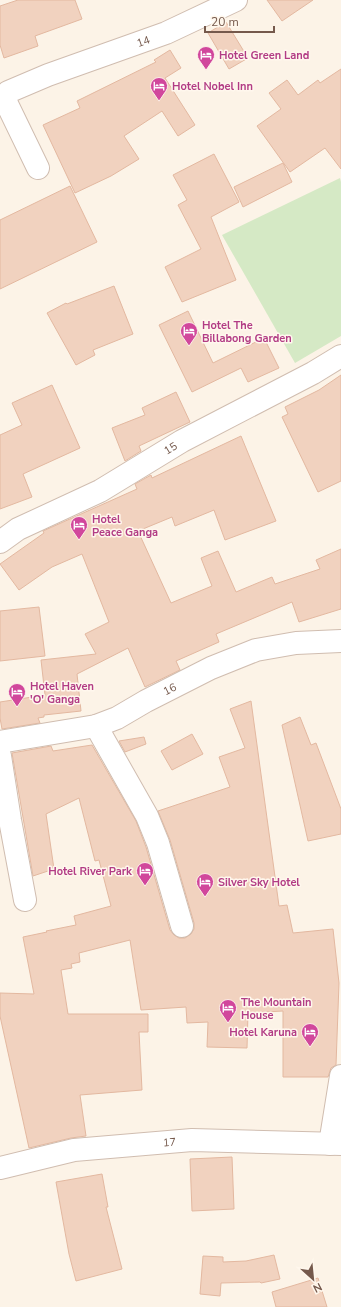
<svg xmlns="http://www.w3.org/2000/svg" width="341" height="1307" font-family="'Nunito Sans',sans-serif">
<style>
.green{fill:#d5e9c5}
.building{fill:#f1d2bf;stroke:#e3b8a0}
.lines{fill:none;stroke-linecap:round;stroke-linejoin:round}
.minor-casing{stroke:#d0bdb0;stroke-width:24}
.minor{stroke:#fff;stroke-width:22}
.labels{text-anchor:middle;stroke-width:3;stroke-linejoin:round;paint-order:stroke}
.street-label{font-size:11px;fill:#75594c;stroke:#fff7ed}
.hotel-label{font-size:11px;font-weight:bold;fill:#b23c85;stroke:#fff7ed;text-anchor:start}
</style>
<rect width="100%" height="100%" fill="#fcf3e7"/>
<path class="green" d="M340,178l1,4v154l-46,27 -73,-128z"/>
<path class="building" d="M18,0h57l7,19 -47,17 3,10 -34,12 -4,-13v-39z
M267,0h46l-31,21z
M226,22l22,36 -19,11 -21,-36z
M170,50l11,18 -16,10 30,47 -17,11 -16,-25 -38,25 15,23 -28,17 -36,17 -32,-68 37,-17 -3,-7 79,-39 -2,-2z
M341,69v100l-16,-21 -35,24 -33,-46 24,-17 -12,-16 18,-13 11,15 20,-15 2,3z
M214,154l25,48 -28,15 25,63 -54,22 -17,-35 36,-18 -23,-44 9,-5 -14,-25z
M283,163l9,19 -49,25 -9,-20z
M70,186l27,56 -97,47v-69z
M114,286l19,48 -40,16 2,5 -19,10 -29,-52 19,-10 1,1z
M188,311l25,52 51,-25 15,30 -31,14 -7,-14 -49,24 -33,-67z
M341,375v106l-23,11 -36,-75 6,-3 -3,-7 34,-17z
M52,385l28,63 -57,26 9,23 -32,12v-74l22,-10 -10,-22z
M176,392l14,30 -51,24 2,5 -16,10 -13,-33 33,-13 -3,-7z
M241,436l35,85 -51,19 -11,-30 -39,16 -3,-9 -34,14 33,72 41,-17 -11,-28 17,-7 18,41 36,-15 3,7 45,-15 -4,-9 25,-11v60l-42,13 -7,-20 -76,32 3,8 -43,19 4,9 -35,17 -17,-39 -51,26 4,37 -37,4v2l-6,1 2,5 -38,6 -2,-11v-16l45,-7 -4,-35 55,-6 -11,-20 24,-12 -27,-68 -30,13 -33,23 -19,-26 44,-31 -1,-2 94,-42 -2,-5 16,-9 1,3z
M39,607l6,49 -45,5v-50z
M251,701l28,205 8,-1 6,28 40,-4 6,54 -3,82 -5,3 -3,9h-45v-66l-35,2 -1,35 -40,-1 1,-25 -21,1 -1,-16 -45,3 -11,-70 -51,13 1,9 -9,2 1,4 -11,2 7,44h80v18h-9l3,58 -62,5 6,41 -15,2 -42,10 -29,-132v-23l34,1 -11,-57 24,-5 -1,-1 30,-6 -2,-9 37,-10 -12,-46 -4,1 -16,-63 -33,16 8,55 -21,7 -21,-123 39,-7 2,5 39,-6 44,76 10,26 24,83 4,5 5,3h6l6,-4 3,-5v-6l-24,-83 -12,-29 72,-24 -11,-30 26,-9 -15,-39z
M300,717l11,28 5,-2 25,66v25l-33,7 -26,-116z
M192,734l11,20 -31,16 -11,-19z
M144,737l2,7 -21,8 -6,-11z
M232,1157l2,52 -42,2 -2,-52z
M102,1174l6,33h-2l16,62 -46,12 -7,-27 -13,-72z
M274,1255l6,24 -19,4 -1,-1 -39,1 -1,13 -20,-2 3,-38 20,1v5l23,-1z
M318,1278l9,29h-51l-4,-15z"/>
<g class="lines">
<defs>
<g id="minor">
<path id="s1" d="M38,168l-31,-64 -1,-7 2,-5 40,-17 118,-42 70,-33"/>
<path id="s2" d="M0,542l18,-13 82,-38 82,-50 131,-68 28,-17"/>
<path d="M96,726l51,90 11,27 24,83"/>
<path id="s3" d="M0,742l96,-16 21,-8 29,-17 65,-33 45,-18 40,-7 45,-2"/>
<path d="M0,756l10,64 15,80"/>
<path d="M330,1144l11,-68"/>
<path id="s4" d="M0,1168l74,-18 118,-10 149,4"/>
</g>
</defs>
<use href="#minor" class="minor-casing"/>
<use href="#minor" class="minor"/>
</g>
<defs>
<symbol id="hotel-pin" viewBox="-11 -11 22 30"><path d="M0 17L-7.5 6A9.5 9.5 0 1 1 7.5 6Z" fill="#d1479c" stroke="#fff7ed"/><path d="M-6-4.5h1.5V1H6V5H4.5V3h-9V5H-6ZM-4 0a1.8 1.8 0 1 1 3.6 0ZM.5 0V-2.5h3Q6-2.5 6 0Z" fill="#fff"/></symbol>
</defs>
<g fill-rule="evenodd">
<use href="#hotel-pin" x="196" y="45" width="20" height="27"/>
<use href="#hotel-pin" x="149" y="76" width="20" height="27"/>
<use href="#hotel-pin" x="179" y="321" width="20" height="27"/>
<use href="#hotel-pin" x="69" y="515" width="20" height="27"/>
<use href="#hotel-pin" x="7" y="682" width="20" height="27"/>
<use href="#hotel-pin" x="135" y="861" width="20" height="27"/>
<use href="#hotel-pin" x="195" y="872" width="20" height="27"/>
<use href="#hotel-pin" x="218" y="998" width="20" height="27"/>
<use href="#hotel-pin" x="300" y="1022" width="20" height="27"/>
</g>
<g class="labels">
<g class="street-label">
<text dy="4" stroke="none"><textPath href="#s1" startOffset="228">14</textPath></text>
<text dy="4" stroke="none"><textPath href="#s2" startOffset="195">15</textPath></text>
<text dy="4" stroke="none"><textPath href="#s3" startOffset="180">16</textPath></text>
<text dy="4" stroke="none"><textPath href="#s4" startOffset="172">17</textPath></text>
</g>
<g class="hotel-label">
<text x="219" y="59">Hotel Green Land</text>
<text x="172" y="90">Hotel Nobel Inn</text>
<text x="202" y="329">Hotel The<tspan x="202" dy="13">Billabong Garden</tspan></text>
<text x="92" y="523">Hotel<tspan x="92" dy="13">Peace Ganga</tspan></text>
<text x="30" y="690">Hotel Haven<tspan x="30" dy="13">'O' Ganga</tspan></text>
<text x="132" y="875" text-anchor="end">Hotel River Park</text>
<text x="218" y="886">Silver Sky Hotel</text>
<text x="241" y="1006">The Mountain<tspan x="241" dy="13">House</tspan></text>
<text x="297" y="1036" text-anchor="end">Hotel Karuna</text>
</g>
</g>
<g transform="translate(313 1279) rotate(153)" stroke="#fff7ed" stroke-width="3" paint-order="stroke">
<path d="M0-3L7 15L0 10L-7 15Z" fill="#75594c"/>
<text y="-6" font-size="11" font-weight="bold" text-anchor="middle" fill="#75594c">N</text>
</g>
<path d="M205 26v6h69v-6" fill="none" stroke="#75594c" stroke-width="2"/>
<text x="211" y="26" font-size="12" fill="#75594c" stroke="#fff7ed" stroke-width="3" paint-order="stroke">20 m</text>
</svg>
